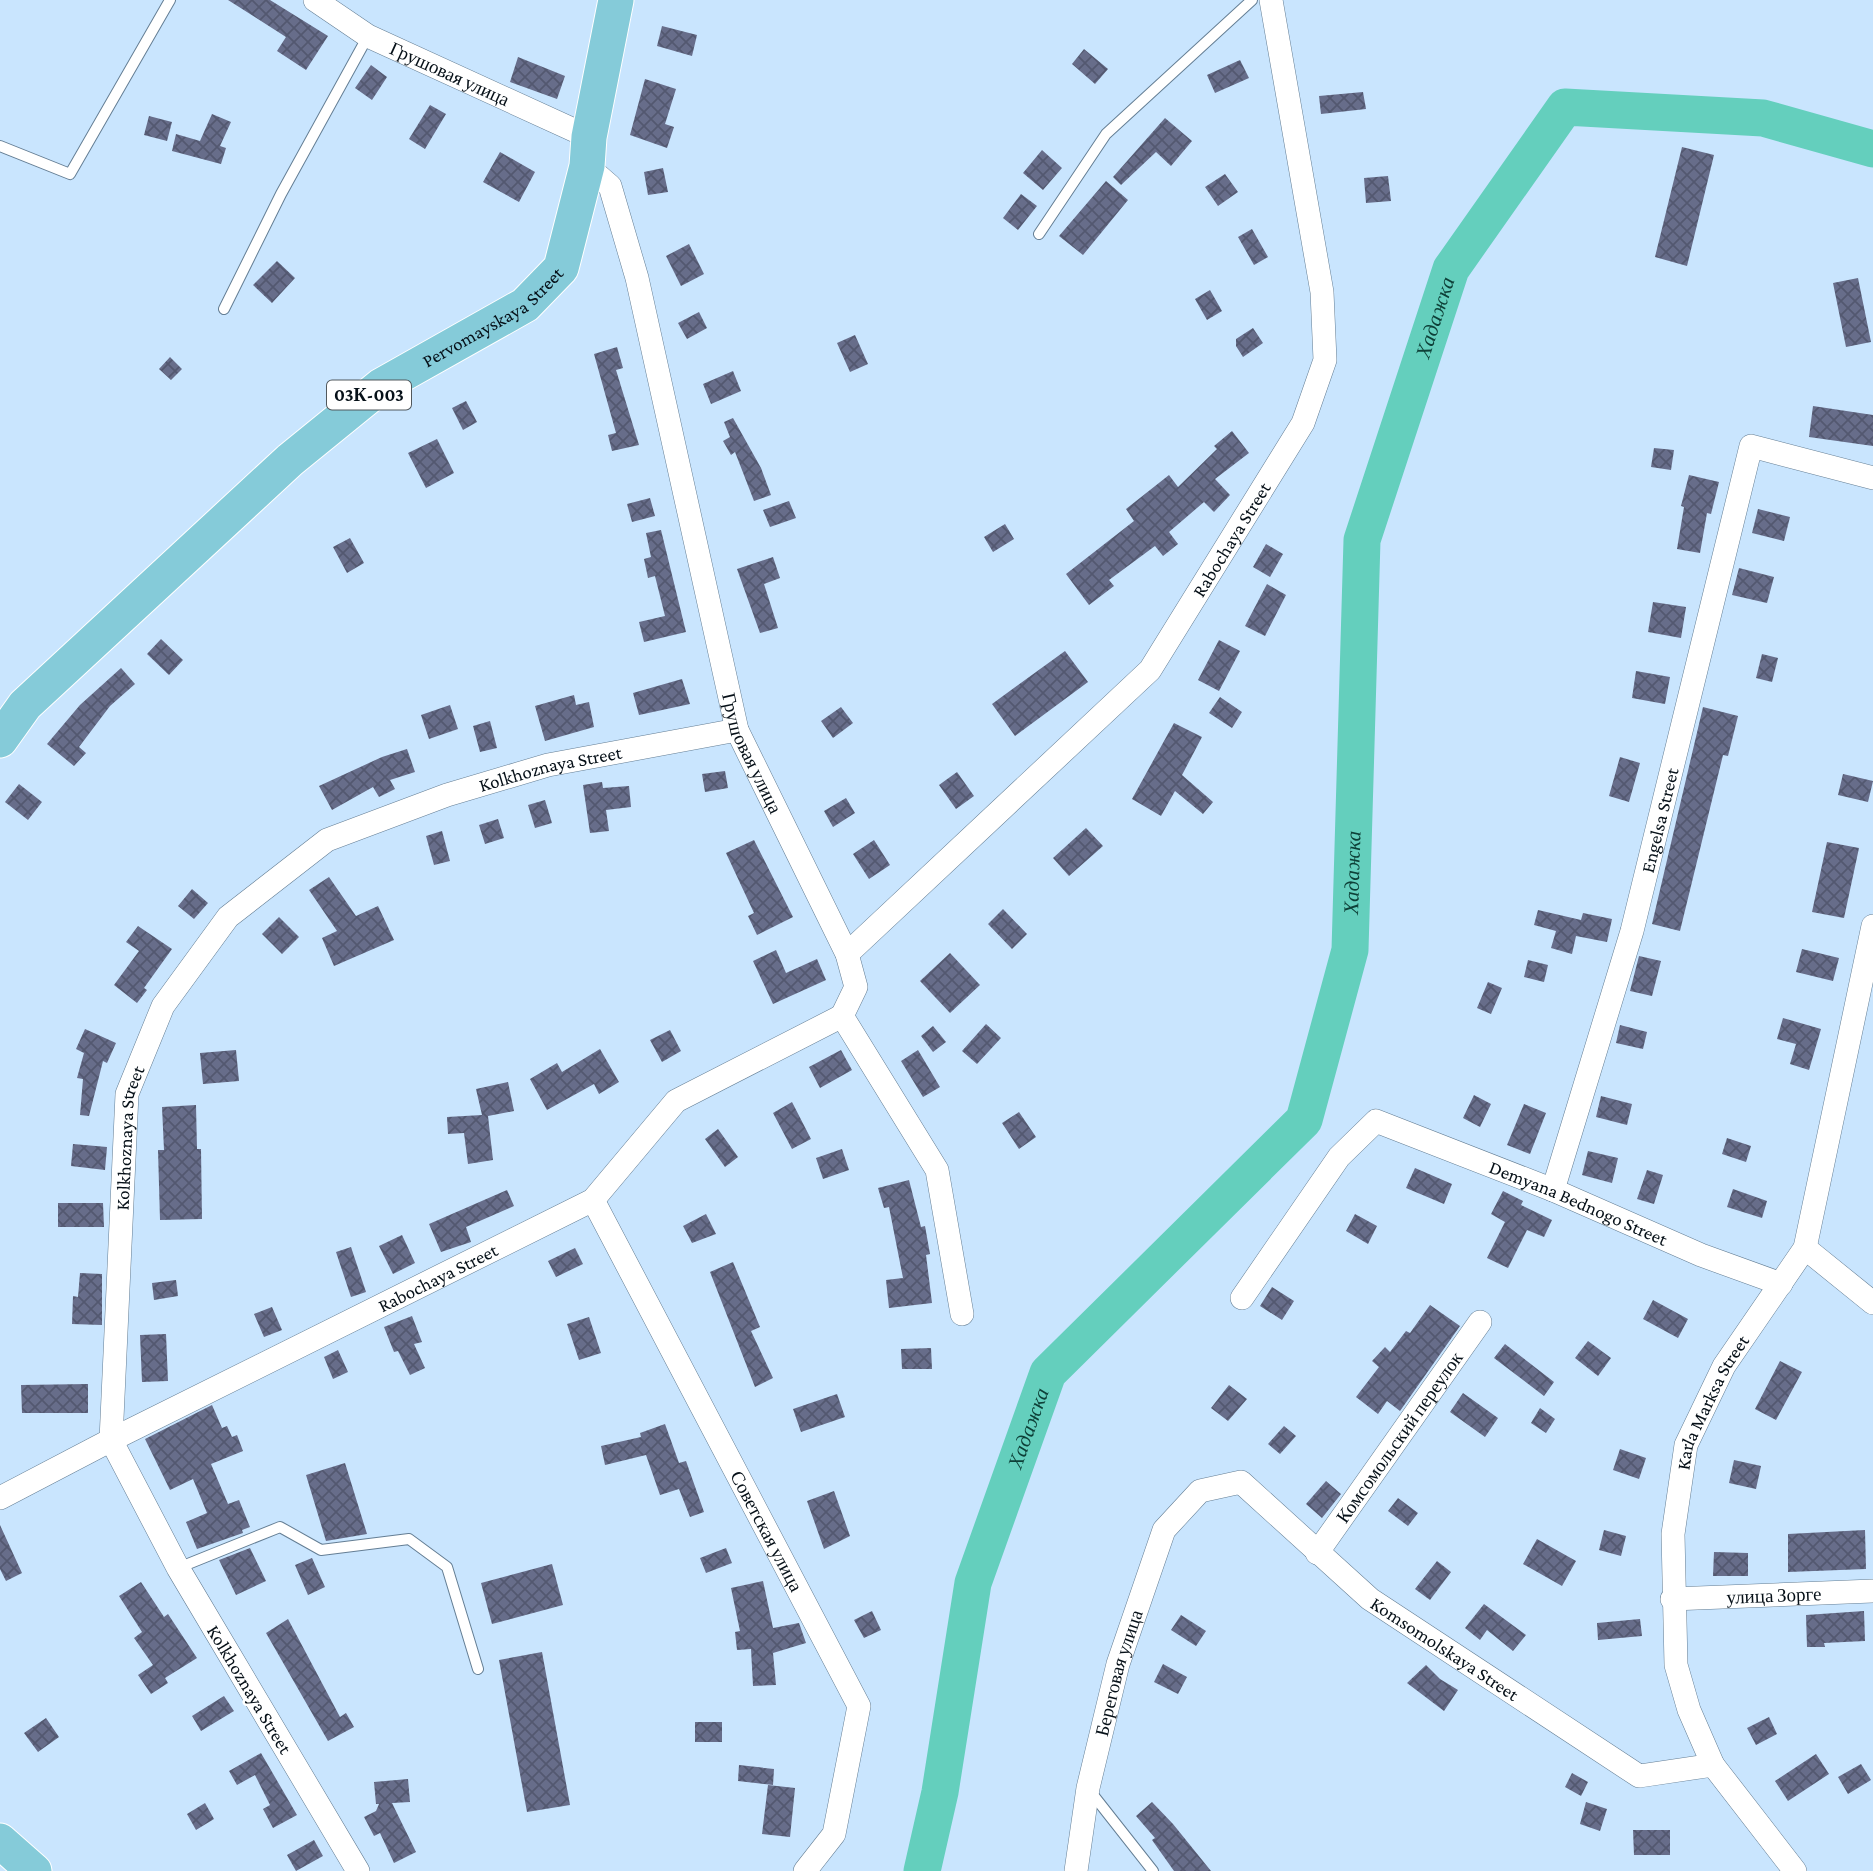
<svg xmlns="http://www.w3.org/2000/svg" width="1873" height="1871" font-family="'Crimson Pro',serif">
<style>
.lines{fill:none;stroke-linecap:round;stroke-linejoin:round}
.river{stroke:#64cfbd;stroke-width:37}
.building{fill:url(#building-cross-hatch)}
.lane-casing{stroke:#647e94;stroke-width:12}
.street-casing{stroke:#647e94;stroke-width:24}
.primary-casing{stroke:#fff;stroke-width:37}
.lane{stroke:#fff;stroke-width:10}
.street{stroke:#fff;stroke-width:23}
.primary{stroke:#85cbd9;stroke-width:35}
.labels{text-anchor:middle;stroke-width:5;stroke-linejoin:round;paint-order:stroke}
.shield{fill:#fff;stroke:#51585d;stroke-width:2}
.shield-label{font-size:18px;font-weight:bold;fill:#061018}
.street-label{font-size:19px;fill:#061018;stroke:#fff}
.water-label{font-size:21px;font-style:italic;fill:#0e4038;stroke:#fff}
</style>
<defs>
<pattern id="building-cross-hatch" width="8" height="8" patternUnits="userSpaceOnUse" patternTransform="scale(1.75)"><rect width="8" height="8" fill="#676d8a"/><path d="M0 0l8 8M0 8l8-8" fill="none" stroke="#535870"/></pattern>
</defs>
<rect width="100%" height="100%" fill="#c9e5fe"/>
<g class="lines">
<path class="river" id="s1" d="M922,1871l18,-79 33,-209 75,-210 256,-253 46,-170 12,-410 89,-271 114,-162 198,11 110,31"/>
</g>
<path class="building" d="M228,0h42l58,36 -22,34 -29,-19 9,-14z
M662,26l35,9 -5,21 -35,-10z
M1084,49l24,20 -13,15 -23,-20z
M518,57l47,19 -8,23 -47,-17z
M1240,60l9,18 -34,15 -8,-18z
M371,65l16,12 -15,23 -17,-12z
M645,79l31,10 -11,35 9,3 -7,21 -37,-13z
M1363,92l3,17 -45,5 -2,-18z
M430,105l16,9 -21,35 -16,-10z
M212,114l19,8 -11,24 6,2 -5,16 -49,-13 4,-17 24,7z
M149,116l23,6 -5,19 -23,-6z
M1165,118l27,23 -21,25 -15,-14 -35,33 -8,-8z
M1682,147l32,8 -27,111 -32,-9z
M1042,150l20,18 -19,22 -20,-17z
M500,152l35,20 -16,30 -36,-20z
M663,168l5,24 -20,3 -4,-23z
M1225,174l13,18 -20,14 -13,-19z
M1388,176l3,25 -25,2 -2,-25z
M1106,181l22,19 -45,55 -24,-19z
M1021,194l16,12 -19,24 -15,-12z
M1252,229l16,28 -14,8 -16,-28z
M689,244l15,30 -23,12 -15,-30z
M277,261l18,17 -23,25 -19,-18z
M1858,278l13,64 -25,5 -13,-64z
M1210,290l12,21 -15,9 -12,-21z
M699,312l8,16 -20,11 -9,-16z
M1253,328l10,15 -20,14 -7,-11v-7z
M855,335l13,29 -18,8 -13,-29z
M617,347l6,21 -7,2 23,75 -27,6 -4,-16 8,-2 -22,-79z
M170,357l12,12 -11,11 -12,-11z
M733,371l8,20 -30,13 -8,-20z
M466,401l11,21 -14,8 -11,-22z
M1813,406l60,9v31l-64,-9z
M733,418l28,50 10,27 -17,6 -19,-49 -4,3 -8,-14 7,-4 -6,-15z
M1232,431l17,22 -34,26 15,16 -16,17 -10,-10 -35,30 9,12 -15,12 -8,-10 -46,34 5,6 -25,19 -23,-31 68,-53 -8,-12 43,-34 9,12 39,-38 -3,-3z
M437,439l17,34 -28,15 -18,-35z
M1654,448l20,2 -3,20 -20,-3z
M1689,475l30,7 -8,32 -4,-1 -7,40 -23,-4 7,-42 -3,-1z
M650,498l5,18 -23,6 -5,-18z
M789,501l7,17 -26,9 -7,-17z
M1758,509l32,8 -6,24 -32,-8z
M1005,524l9,15 -21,13 -9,-15z
M661,530l25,102 -42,10 -5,-20 26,-6 -10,-40 -7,2 -4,-19 7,-2 -5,-24z
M350,538l14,25 -17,10 -14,-26z
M1266,544l17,10 -13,23 -17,-10z
M773,557l7,21 -16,6 14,44 -18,5 -23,-64z
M1739,568l35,9 -7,26 -35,-8z
M1267,584l19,11 -21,41 -20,-10z
M1653,602l33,5 -5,31 -33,-6z
M161,639l22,21 -14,15 -22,-21z
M1219,640l21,11 -21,40 -21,-11z
M1065,651l23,31 -73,54 -23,-32z
M1762,654l16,4 -6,24 -16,-4z
M121,668l14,16 -25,22 -31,41 7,6 -12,13 -27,-22 33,-39z
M1636,671l34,6 -5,27 -33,-6z
M682,679l8,25 -51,11 -6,-22z
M574,695l2,10 13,-3 5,25 -49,14 -10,-35z
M1220,697l22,15 -10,16 -23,-15z
M450,705l8,24 -29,10 -8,-24z
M841,707l12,16 -20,15 -12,-17z
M1703,707l35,9 -10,40 -5,-1 -43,176 -28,-7z
M490,721l7,27 -17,4 -7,-26z
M1174,723l28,14 -20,38 31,27 -10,12 -28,-23 -14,25 -29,-17z
M407,749l8,23 -25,8 5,9 -16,8 -6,-10 -41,23 -13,-24 63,-29z
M1620,757l20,6 -11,39 -20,-6z
M725,771l3,17 -23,4 -3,-18z
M957,772l17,24 -18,13 -17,-24z
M1843,774l30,7 -5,21 -30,-7z
M602,782l1,6 26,-2 2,21 -25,3 3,21 -19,2 -7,-48z
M19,784l23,18 -14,18 -23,-18z
M846,798l9,15 -22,14 -9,-16z
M545,800l7,23 -17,5 -7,-23z
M498,819l6,19 -19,6 -6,-19z
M1086,828l17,18 -34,30 -16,-18z
M442,831l8,30 -16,4 -8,-29z
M754,840l39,77 -36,18 -9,-19 6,-3 -28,-60z
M874,840l16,25 -21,14 -16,-25z
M1827,842l32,6 -15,70 -32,-6z
M329,877l27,39 22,-10 16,34 -60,26 -12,-28 15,-7 -28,-41z
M192,889l16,14 -14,16 -16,-13z
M1003,909l24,25 -15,15 -24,-25z
M1538,910l43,10 2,-7 29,6 -5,23 -31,-6 -4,18 -21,-6 5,-17 -22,-6z
M279,917l20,20 -17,17 -20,-20z
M138,926l34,23 -28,39 3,2 -10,13 -23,-18 25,-34 -13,-9z
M1802,949l37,9 -6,23 -37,-9z
M776,950l10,23 31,-14 9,21 -53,24 -20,-43z
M950,953l30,32 -30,28 -30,-32z
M1639,956l22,5 -9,35 -22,-5z
M1528,960l20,5 -4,17 -20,-5z
M1488,982l14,6 -11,26 -14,-6z
M1783,1018l38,11 -12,41 -19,-6 6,-20 -19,-5z
M986,1024l15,14 -24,26 -15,-13z
M1620,1025l27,7 -4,17 -27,-6z
M933,1026l13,16 -13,10 -12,-16z
M85,1029l31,14 -9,20 -4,-2 -14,55 -9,-1 3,-36 -6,-1 7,-25 -8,-4z
M670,1030l11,21 -19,11 -12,-22z
M600,1049l19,33 -20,12 -5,-10 -47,26 -17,-31 27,-16 5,9z
M236,1050l3,31 -36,3 -3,-31z
M841,1050l11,20 -32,18 -11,-21z
M918,1050l22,37 -17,10 -22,-36z
M508,1082l6,29 -26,5 5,44 -25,4 -4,-31 -16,1 -1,-17 35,-2 -6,-26z
M1474,1095l17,9 -11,23 -17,-9z
M1601,1096l31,8 -5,21 -31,-8z
M792,1102l19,37 -19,10 -19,-36z
M1524,1104l22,9 -16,41 -23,-9z
M196,1105l1,44h4l1,70 -42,1 -2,-70h6l-2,-43z
M1019,1112l17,25 -17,12 -17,-26z
M718,1129l20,28 -13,10 -20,-28z
M1727,1138l24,8 -5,16 -24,-8z
M73,1144l34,3 -2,23 -34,-4z
M842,1149l7,21 -26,9 -7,-21z
M1588,1151l30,7 -6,25 -30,-8z
M1415,1168l37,16 -8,20 -38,-16z
M1647,1170l16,5 -9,29 -17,-5z
M909,1180l12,47 4,-1 5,28 -4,1 6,48 -43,5 -3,-28 17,-2 -14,-71 -5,1 -6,-20z
M1733,1189l34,12 -5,17 -35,-11z
M507,1190l7,16 -48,21 5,15 -30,10 -12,-28z
M1503,1191l20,10 -2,4 31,15 -8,17 -17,-7 -19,38 -21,-10 18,-36 -14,-8z
M58,1203h45l1,24h-46z
M706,1214l10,20 -24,9 -9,-17z
M1355,1214l22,12 -9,18 -22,-13z
M402,1235l13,28 -22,11 -14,-28z
M351,1247l15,45 -15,5 -15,-45z
M575,1248l8,16 -27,13 -8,-16z
M733,1262l27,65 -9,4 22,47 -18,9 -45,-115z
M80,1273l22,1v51l-30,-1 1,-28 5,1z
M176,1280l2,16 -24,4 -2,-17z
M1272,1287l22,14 -12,19 -22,-14z
M1653,1300l35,19 -10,19 -35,-19z
M1430,1305l30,21 -60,85 -13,-10 -9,13 -22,-17 23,-30 -7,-6 13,-14 5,5 16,-21 4,2z
M272,1307l10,23 -18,7 -10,-23z
M412,1316l10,26 -8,2 11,24 -15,7 -12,-24 -4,1 -10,-25z
M589,1317l12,36 -22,7 -12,-36z
M166,1334l2,47 -26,1 -2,-47z
M1588,1341l23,17 -13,18 -23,-18z
M1505,1344l49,38 -10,14 -50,-38z
M931,1348l1,21h-30l-1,-20z
M338,1350l10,22 -15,7 -9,-22z
M1780,1361l22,11 -26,48 -21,-11z
M88,1384v29h-66l-1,-28z
M1229,1385l18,14 -19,22 -17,-13z
M1463,1393l35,25 -13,19 -35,-25z
M837,1394l8,23 -44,15 -8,-23z
M212,1405l10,23 5,-2 5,11 5,-2 6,16 -32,13 17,40 11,-4 11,27 -8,3 1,3 -46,16 -11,-27 21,-9 -14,-34 -23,11 -25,-51z
M1540,1408l15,11 -9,14 -15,-10z
M665,1424l14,39 7,-2 18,51 -14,5 -11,-28 -19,6 -14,-40 -41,10 -4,-19 40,-9 -1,-4z
M1284,1426l12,10 -16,18 -12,-10z
M1620,1449l26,9 -7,21 -26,-9z
M1734,1460l27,6 -5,23 -27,-6z
M345,1463l22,71 -41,7 -20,-66z
M1326,1481l15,13 -19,24 -16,-14z
M834,1491l16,45 -26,13 -17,-48z
M1398,1498l20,15 -10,13 -20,-15z
M0,1525l22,48 -16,8 -6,-12z
M1604,1530l22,6 -5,20 -22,-6z
M1865,1530l1,39 -78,3v-38z
M1537,1539l39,22 -14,25 -39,-22z
M250,1548l16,33 -30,14 -17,-35z
M726,1548l6,15 -26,10 -6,-15z
M1714,1552l34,1v23h-35z
M312,1558l13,29 -17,8 -13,-30z
M1437,1561l14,11 -21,28 -15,-11z
M552,1564l11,41 -71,19 -11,-41z
M763,1581l10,47 26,-5 7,20 -33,10 3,32 -23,1 -2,-37 -14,1 -2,-18 5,-1 -9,-43z
M141,1582l23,35 4,-3 29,44 -32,20 3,5 -17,11 -13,-19 15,-10 -19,-27 8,-6 -23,-36z
M1484,1604l42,31 -13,16 -26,-21 -7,10 -15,-12z
M872,1611l9,19 -17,8 -10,-18z
M1864,1611l1,30 -41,2 1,4h-18l-1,-32z
M1181,1615l25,16 -10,15 -25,-16z
M288,1619l52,98 6,-4 8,14 -26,14 -62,-108z
M1640,1619l2,17 -44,4 -1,-17z
M542,1652l28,153 -43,7 -28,-152z
M1163,1664l24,13 -9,17 -24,-12z
M1426,1665l14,14 18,11 -14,21 -37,-28z
M224,1696l10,15 -33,20 -9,-15z
M1769,1717l8,17 -21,11 -9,-17z
M46,1718l13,19 -21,15 -14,-19z
M695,1722h27v20h-27z
M261,1753l36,62 -24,13 -10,-19 7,-4 -15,-30 -18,10 -8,-14z
M1816,1754l13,20 -41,27 -13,-20z
M1861,1764l10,16 -23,14 -10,-17z
M739,1765l35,4 -1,16 -35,-4z
M1572,1773l16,9 -7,14 -16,-9z
M408,1779l2,23 -18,1 24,49 -22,11 -14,-30 -6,3 -10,-19 12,-6 3,-7h-3l-2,-22z
M768,1785l27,3 -5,49 -28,-3z
M1152,1802l21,22 38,47h-37l-22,-31 3,-2 -19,-22z
M1586,1802l21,7 -7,22 -20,-7z
M205,1803l9,16 -18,11 -9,-16z
M1633,1830h37v25h-36z
M314,1840l9,16 -27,15 -9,-16z"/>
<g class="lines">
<defs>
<path id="lane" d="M0,146l70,28 100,-174
M1039,234l67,-100 146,-134
M224,309l57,-115 87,-158
M178,1568l102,-41 41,23 88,-11 38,28 31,102
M1090,1791l63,80"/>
<g id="street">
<path id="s2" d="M315,0l53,36 221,101"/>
<path id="s3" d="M587,166l23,20 27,92 100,452 110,224 9,33 -14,29 95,154 25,144"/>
<path id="s4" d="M847,954l303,-284 153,-247 22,-63 -3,-68 -51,-292"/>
<path id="s5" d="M1553,1190l79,-259 119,-485 122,32"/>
<path id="s6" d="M593,1200l266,506 -25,128 -29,37"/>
<path d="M1805,1248l68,55"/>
<path id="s7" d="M1242,1298l97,-141 37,-36 177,69 148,65 80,29"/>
<path id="s8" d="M0,1498l111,-58 482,-240 83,-99 166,-85"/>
<path id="s9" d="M1317,1553l163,-231"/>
<path id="s10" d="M1672,1599l201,-8"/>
<path id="s11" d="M358,1871l-180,-303 -67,-128 16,-346 36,-88 65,-89 99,-77 120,-45 101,-30 189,-35"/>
<path id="s12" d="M1076,1871l12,-83 30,-124 46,-134 36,-39 41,-9 129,117 269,177 74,-11"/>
<path id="s13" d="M1795,1871l-82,-106 -24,-55 -13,-45 -3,-131 13,-89 38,-79 81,-118 68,-322"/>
</g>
<g id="primary">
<path id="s14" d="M0,740l25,-35 265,-245 91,-74 144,-81 36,-37 26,-102 2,-29 27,-137"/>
<path d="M0,1841l34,30"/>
</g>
</defs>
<use href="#lane" class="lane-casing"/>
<use href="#street" class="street-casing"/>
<use href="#primary" class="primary-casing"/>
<use href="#lane" class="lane"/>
<use href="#street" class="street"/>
<use href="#primary" class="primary"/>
</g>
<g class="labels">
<rect class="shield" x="327" y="380.5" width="84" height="29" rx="5"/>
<g class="shield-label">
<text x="369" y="401">03К-003</text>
</g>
<g class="street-label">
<text dy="7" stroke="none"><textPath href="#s2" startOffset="154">Грушовая улица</textPath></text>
<text dy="7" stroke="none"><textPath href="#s14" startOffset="653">Pervomayskaya Street</textPath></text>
<text dy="7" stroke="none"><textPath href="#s4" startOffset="569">Rabochaya Street</textPath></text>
<text dy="7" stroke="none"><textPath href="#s3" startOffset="616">Грушовая улица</textPath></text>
<text dy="7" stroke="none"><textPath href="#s11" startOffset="1409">Kolkhoznaya Street</textPath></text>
<text dy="7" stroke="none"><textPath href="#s5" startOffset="385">Engelsa Street</textPath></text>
<text dy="7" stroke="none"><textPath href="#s11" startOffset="800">Kolkhoznaya Street</textPath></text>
<text dy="7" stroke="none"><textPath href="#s7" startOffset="441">Demyana Bednogo Street</textPath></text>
<text dy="7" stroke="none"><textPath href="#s8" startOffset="490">Rabochaya Street</textPath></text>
<text dy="7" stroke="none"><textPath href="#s13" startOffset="511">Karla Marksa Street</textPath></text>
<text dy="7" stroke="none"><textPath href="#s9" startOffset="142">Комсомольский переулок</textPath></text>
<text dy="7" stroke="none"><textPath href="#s6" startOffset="374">Советская улица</textPath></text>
<text dy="7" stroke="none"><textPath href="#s10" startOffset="102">улица Зорге</textPath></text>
<text dy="7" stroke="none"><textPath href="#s12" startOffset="712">Komsomolskaya Street</textPath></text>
<text dy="7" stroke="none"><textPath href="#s12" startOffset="203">Береговая улица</textPath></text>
<text transform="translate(250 1689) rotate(59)" y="7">Kolkhoznaya Street</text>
</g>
<g class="water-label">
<text dy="7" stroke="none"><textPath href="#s1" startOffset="1696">Хадажка</textPath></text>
<text dy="7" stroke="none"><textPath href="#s1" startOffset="1129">Хадажка</textPath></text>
<text dy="7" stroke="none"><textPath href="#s1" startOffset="457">Хадажка</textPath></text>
</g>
</g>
</svg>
